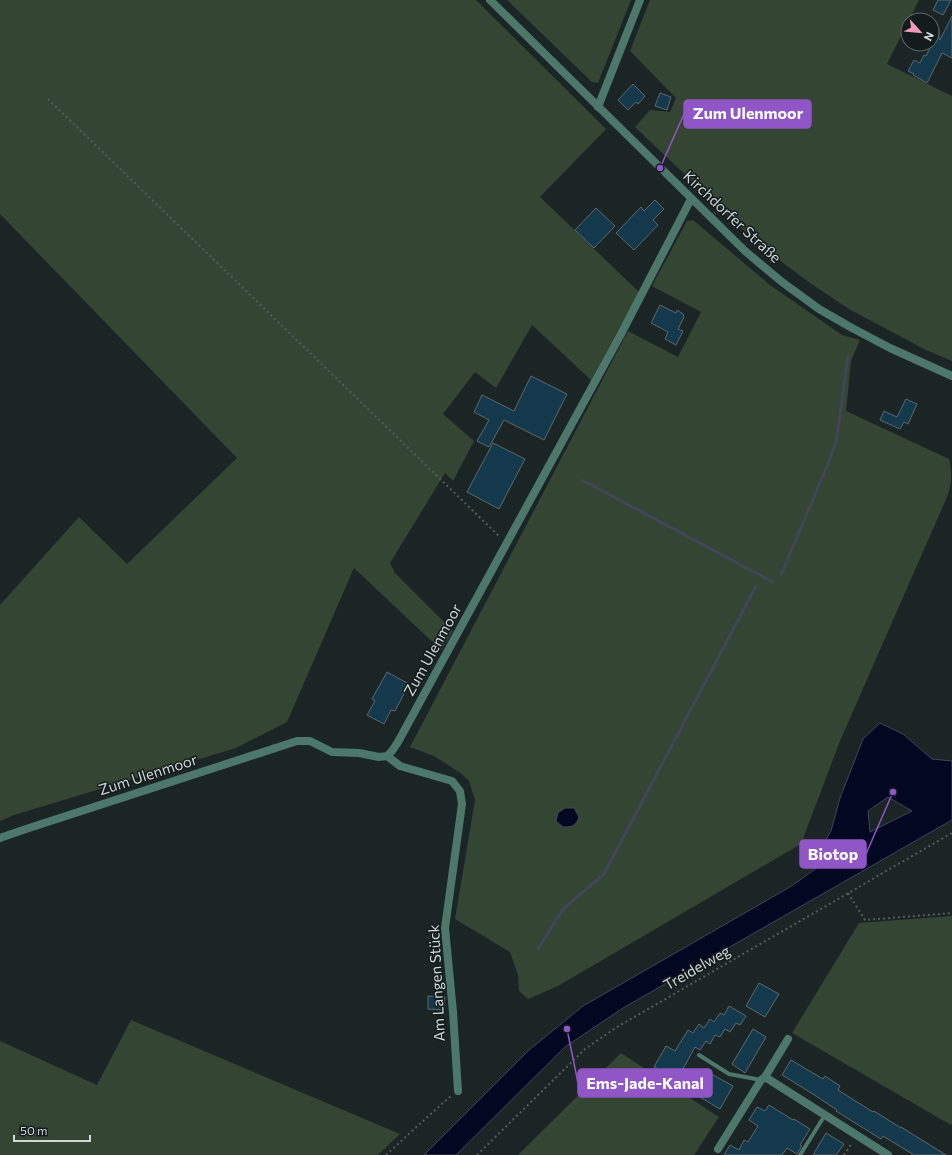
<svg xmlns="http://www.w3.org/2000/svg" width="952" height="1155" font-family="Commissioner,sans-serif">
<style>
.green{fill:#354533}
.water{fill:#030822;stroke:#404658;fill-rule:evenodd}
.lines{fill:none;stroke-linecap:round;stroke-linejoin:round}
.stream{stroke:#404658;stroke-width:3}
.building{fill:#14394d;stroke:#5e676d}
.path{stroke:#535c5d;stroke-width:2;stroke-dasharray:2 3;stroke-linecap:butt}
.service{stroke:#4c776a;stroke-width:4}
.minor{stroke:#4c776a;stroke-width:8}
.tertiary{stroke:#4c776a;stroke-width:8}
.labels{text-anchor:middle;stroke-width:3;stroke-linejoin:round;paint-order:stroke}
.street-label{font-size:15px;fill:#cfd6d6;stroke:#121c1d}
.leader{fill:none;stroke:#9056c5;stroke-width:1.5}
.callout-dot{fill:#9056c5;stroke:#121c1d;stroke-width:1.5}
.callout{fill:#9056c5;stroke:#9056c5;stroke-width:1.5}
.callout-label{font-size:16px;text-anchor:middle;font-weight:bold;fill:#fff}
</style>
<rect width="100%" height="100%" fill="#1b2526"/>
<path class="green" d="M0,0h476l130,129 -66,68 99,95 -48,88 -59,-55 -36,63 -21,-16 -32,42 31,27 -21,40 -8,-8 -55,90 5,10 58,58 -12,19 -87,-82 -67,154 -51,26 -222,67 -14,6v-216l79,-88 48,47 110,-106 -237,-244z
M507,0h124l-33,83 -6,-1z
M650,0h269l-32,64 65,32v265l-26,-11 -77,-41 -39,-26 -51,-38 -124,-118 15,-17 20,2 6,-14 -46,-47z
M693,220l77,65 72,50 18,5 -9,21 -5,50 103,48c3,13 3,25 -2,38l-107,244 -39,103 -243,142 -30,13 -9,-8 -1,-16 -8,-23 -55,-33 20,-119 -6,-19 -7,-7 -28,-18 -24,-9 218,-416 50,26 23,-45 -49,-26 35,-65z
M952,916v207l-1,2 -159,-92 67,-110z
M131,1020l269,114 -22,21h-378v-114l97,44z
M621,1053l98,64 -25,38h-176z"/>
<path class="water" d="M880,723l23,11 29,25 20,2v59l-329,188 -58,39 -109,108h-32l105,-105 54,-44 207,-119 31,-22 -1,-15 11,-19 9,-33 23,-59zM888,797l24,14 -42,21 -2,-21z
M565,808h9l5,9c-3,9 -7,10 -16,10l-7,-6 2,-8z"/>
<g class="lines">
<path class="stream" d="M582,480l191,102
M781,575l46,-109 9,-24 12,-85
M538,949l25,-40 41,-35 152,-288"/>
</g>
<path class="building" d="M938,0h13l-8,15 -10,-5z
M952,16v42l-10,-5 -15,30 -14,-8 1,-1 -6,-3 6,-11 6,3 4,-8 2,1 13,-26v9l1,1z
M633,84l12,12 -7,8 -2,-2 -8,8 -10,-10z
M660,93l11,4 -4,13 -12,-4z
M655,200l9,9 -11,11 5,5 -24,25 -18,-17 25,-26 3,4z
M596,208l19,18 -21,22 -19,-18z
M660,305l16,8 1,-3 6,4 1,3 -6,12 5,2 -7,14 -11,-6 3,-7 -17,-9z
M531,376l36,18 -23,46 -40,-20 -15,27 -12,-6 12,-21 -15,-8 8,-17 32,16z
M906,399l11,5 -9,20 -4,-2 -4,7 -20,-9 4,-9 13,6z
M493,443l32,16 -26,50 -32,-17z
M387,672l22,12 -14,27 -4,-1 -7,14 -17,-9 8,-14 -3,-2z
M759,983l20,11 -14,23 -19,-11z
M428,996l17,1 -1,13 -16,-1z
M729,1006l17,10 -6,9 -4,-2 -6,9 -5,-3 -5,8 -5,-2 -5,9 -4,-3 -6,9 -5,-3 -18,33 -23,-13 12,-21 9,5 13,-21 5,3 6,-9 5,4 6,-9 4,3 6,-9 4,2z
M753,1029l13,8 -21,36 -13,-9z
M791,1060l32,19 2,-3 15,10 -2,4 35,22 1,-1 27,17v-1l45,28h-32l-31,-19 -2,3 -45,-28 1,-1 -24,-16 -31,-19z
M706,1071l27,15 -13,23 -27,-16z
M769,1105l24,15 1,-1 16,10 -10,16 2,1 -5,8 -10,-6 -5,7h-58l6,-10 9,5 5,-10 4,2 10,-16 -9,-6 8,-13 8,4z
M826,1133l18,11 -8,11h-23z"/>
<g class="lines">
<path class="path" d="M48,99l452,438
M848,893l17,27 87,-7
M386,1155l48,-44 18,-16
M477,1155l108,-106 32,-22 335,-194
M844,1155l8,-12"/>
<path class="service" d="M699,1055l30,19 32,6
M800,1155l25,-40"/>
<path class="minor" d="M598,107l42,-107
M387,756l13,10 52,15 8,10 2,13 -17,124 8,84 5,79
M0,838l26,-9 271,-88h13l22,11 27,1 20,4 8,-1 5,-5 6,-9 223,-408 70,-135
M765,1077l123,78
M718,1149l43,-69 4,-3 23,-38"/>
<path class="tertiary" d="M490,0l255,251 37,31 37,27 33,19 38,20 62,28"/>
</g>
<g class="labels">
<g class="street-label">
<text transform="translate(732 217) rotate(43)" y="5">Kirchdorfer Straße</text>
<text transform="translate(433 650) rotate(-61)" y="5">Zum Ulenmoor</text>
<text transform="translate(148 775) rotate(-18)" y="5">Zum Ulenmoor</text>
<text transform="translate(697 968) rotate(-30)" y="5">Treidelweg</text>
<text transform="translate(437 983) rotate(-93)" y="5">Am Langen Stück</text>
</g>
</g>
<path class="leader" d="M660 168L684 114M893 792L866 854M567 1029L578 1083"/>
<g class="callout-dot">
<circle cx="660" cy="168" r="4"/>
<circle cx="893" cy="792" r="4"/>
<circle cx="567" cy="1029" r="4"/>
</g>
<g class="callout">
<rect x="684" y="100" width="127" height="28" rx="4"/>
<rect x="800" y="840" width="66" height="28" rx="4"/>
<rect x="578" y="1069" width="134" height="28" rx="4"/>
</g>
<g class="callout-label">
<text x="748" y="119">Zum Ulenmoor</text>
<text x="833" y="860">Biotop</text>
<text x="645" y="1089">Ems-Jade-Kanal</text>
</g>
<g transform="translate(920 32) rotate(117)"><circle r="19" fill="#121c1d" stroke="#5e6667"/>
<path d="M0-3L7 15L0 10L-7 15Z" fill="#f09ab6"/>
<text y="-6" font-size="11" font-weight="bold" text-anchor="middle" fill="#cfd6d6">N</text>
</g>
<path d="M14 1135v6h76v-6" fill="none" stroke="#cfd6d6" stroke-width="2"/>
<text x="20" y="1135" font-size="12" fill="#cfd6d6" stroke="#121c1d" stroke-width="3" paint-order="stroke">50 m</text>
</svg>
